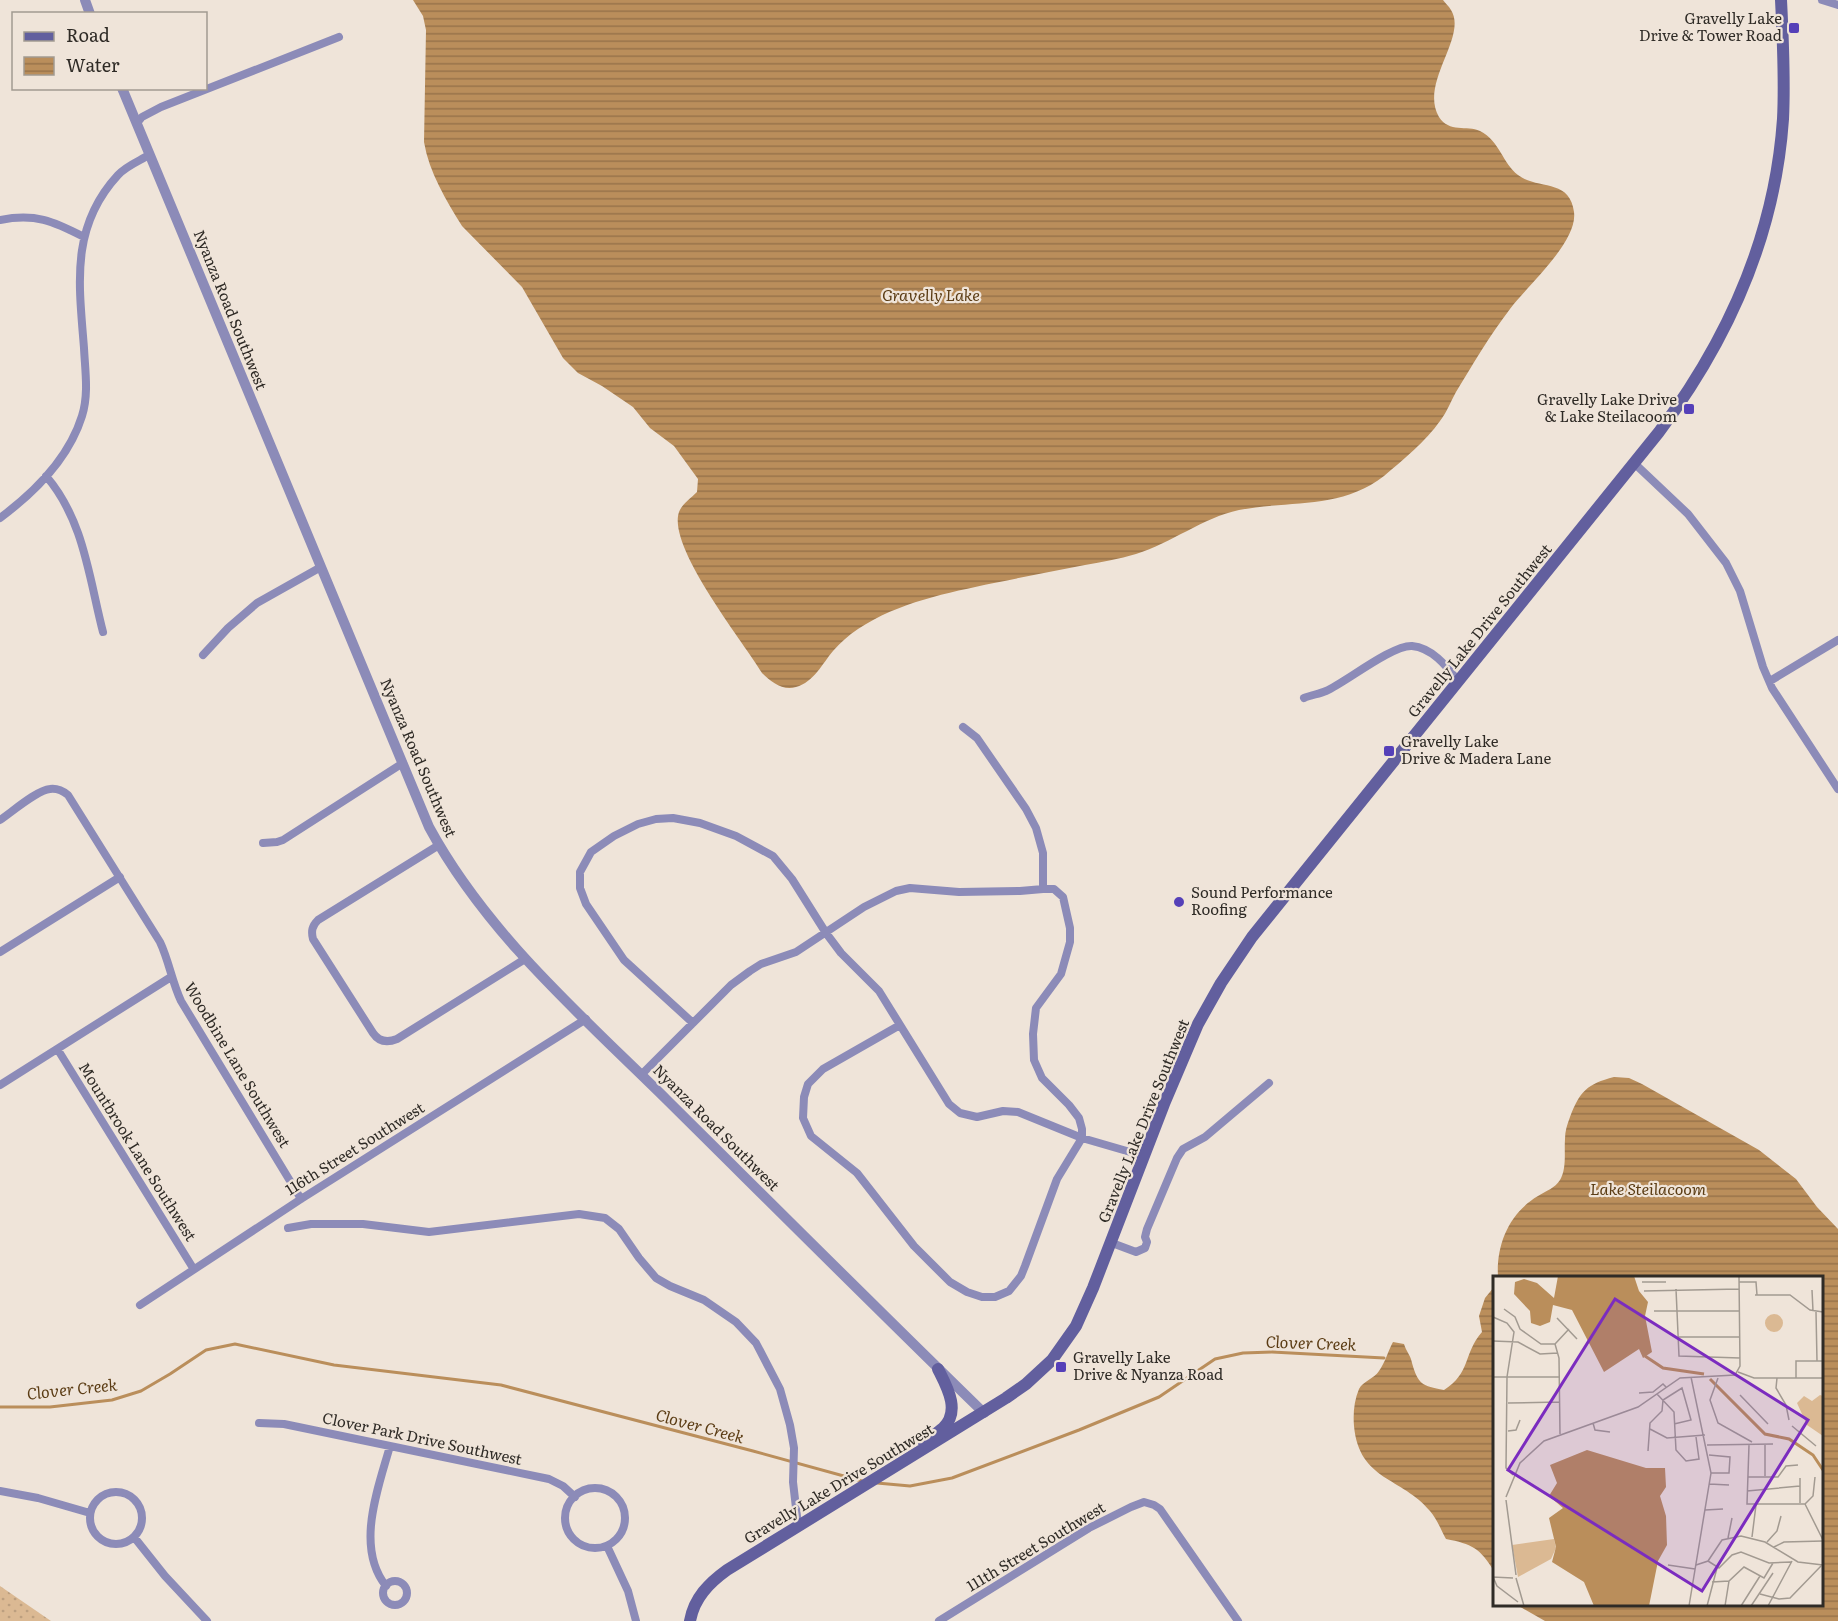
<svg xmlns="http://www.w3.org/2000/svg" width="1838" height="1621" font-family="Literata,serif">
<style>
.grass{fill:url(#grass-dots)}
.water{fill:url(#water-rules)}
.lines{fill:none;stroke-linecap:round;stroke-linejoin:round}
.stream{stroke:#ba8e5b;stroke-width:3}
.minor{stroke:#8c8bb8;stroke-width:8}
.tertiary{stroke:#8c8bb8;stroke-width:10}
.secondary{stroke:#625f9e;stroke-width:12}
.poi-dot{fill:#5540b8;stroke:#efe4d9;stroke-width:2}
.labels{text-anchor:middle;stroke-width:4.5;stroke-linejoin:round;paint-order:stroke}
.poi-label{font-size:15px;fill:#2f2b26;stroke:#efe4d9;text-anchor:start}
.street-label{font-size:15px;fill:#2f2b26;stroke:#efe4d9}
.water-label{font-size:16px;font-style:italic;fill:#5b3c14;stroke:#efe4d9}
.inset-river{fill:none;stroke:#ba8e5b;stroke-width:3}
.inset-road{fill:none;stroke:#a29a91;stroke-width:1.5}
.view{fill:#7b2cbf;fill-opacity:0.15;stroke:#7b2cbf;stroke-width:3}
.inset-edge{fill:none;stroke:#2f2b26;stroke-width:3}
</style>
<defs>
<pattern id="grass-dots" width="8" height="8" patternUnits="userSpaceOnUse" patternTransform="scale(1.5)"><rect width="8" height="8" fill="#dbb993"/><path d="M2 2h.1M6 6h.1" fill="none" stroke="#bc9f7f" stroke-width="1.8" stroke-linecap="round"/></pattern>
<pattern id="water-rules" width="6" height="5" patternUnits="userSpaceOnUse" patternTransform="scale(1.5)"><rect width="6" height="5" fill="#ba8e5b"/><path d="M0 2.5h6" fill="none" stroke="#98744b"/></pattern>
</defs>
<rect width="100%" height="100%" fill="#efe4d9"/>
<path class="grass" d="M0,1586l51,35h-51z"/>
<path class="water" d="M413,0h1030c2,3 6,6 8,10 17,27 -32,73 -12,107 10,16 28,8 41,14 20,10 22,32 38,44 19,15 52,3 56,37 4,30 -47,74 -64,97 -20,26 -37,55 -54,83 -5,9 -9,20 -16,29 -14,20 -37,39 -56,55 -44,34 -94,24 -145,34 -37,8 -67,33 -103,44 -17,5 -34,8 -51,11 -31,6 -61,12 -91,18 -47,10 -95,19 -136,46 -9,6 -18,14 -25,22 -11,13 -19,31 -37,36 -13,4 -25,-5 -34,-14 -19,-32 -95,-126 -83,-161 3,-8 12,-14 18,-20l1,-13 -24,-33 -24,-18 -17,-21 -31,-21 -24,-13 -15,-15 -41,-71 -60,-61c-16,-26 -33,-54 -38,-84l2,-112 -3,-14z
M1614,1077l15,1 13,6 117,66 37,29 21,28 21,22v392h-293l-28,-16 305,-1v-326l-324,-1c-2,-32 11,-64 40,-81 8,-5 17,-8 22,-16 7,-12 4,-28 5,-41 0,-8 2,-14 5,-22 10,-26 17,-33 44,-40z
M1494,1287v284c-14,-23 -22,-27 -48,-32 -5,-9 -9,-20 -16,-28 -28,-34 -71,-30 -76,-85 -1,-12 0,-25 5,-37 4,-8 15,-10 20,-18 6,-8 9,-20 14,-29l11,2c2,7 7,12 8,19 6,21 10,23 32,27 27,-17 19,-36 38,-58l-3,-16 6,-18z"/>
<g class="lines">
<path class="stream" d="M0,1407h50l62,-7 29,-9 29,-17 36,-24 29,-6 99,21 167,20 252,66 109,30
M877,1483l33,3 42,-8 127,-48 80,-33 56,-38 28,-6 29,-1 112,6"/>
<path class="minor" d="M1822,0l16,5
M137,123l5,-6 19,-10 178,-70
M0,220c35,-7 53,1 84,17
M1634,463l54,51 38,49 14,28 23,76 9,21 66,101
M46,476c38,44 43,102 57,156
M0,518c35,-26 69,-60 82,-102 7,-22 3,-46 2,-68 -5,-64 -14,-121 34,-173 8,-9 21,-14 31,-20
M203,655l25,-27 29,-25 64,-36
M1770,681l68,-41
M1304,698c7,-3 15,-4 22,-7 20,-9 66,-46 86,-45 21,2 35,21 47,36
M963,727l14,11 49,71 10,19 7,25v36
M0,820c12,-8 37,-30 50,-31 7,-1 13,2 18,6l92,147c9,19 12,40 21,59l120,198
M263,843l14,-1 6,-2 120,-77
M439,845l-121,75c-6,6 -7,11 -5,19l60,94c6,9 14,10 24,6l128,-80
M0,952l120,-75
M693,1023l-69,-63 -38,-56 -6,-16v-16l11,-20 23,-16 24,-12 18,-5 17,-1 27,5 36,13 37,20 19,23 34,54 15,20 38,38 70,113 11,9 17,4 26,-6 15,1 64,26 62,18
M58,1050l135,218
M641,1075l90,-90 19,-14 11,-7 35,-12 68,-45 32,-16 14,-3 49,4 61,-1 23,-2h11l9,8 7,31v14l-9,32 -25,34 -3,26 1,26 8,18 27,27 10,13 3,11v9l-25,41 -32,87 -4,10 -12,15 -14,6h-13l-15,-5 -17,-10 -36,-36 -57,-73 -46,-37 -8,-18 1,-21 4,-13 15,-15 77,-44
M0,1085l171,-108
M288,1228l23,-4h52l66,8 150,-18 26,4 14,11 20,29 17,20 14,8 34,14 32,22 20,21 24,46 10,36 4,23 -1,34 5,43
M1112,1243l24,9 9,-4 2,-6 -2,-5 2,-8 30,-71 6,-9 22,-12 64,-54
M140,1305l161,-106 285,-180
M259,1423l25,1 265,55 14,7 12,11
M565 1518a30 30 0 1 1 60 0a30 30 0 1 1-60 0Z
M0,1491l38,7 52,15
M90 1518a26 26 0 1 1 52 0a26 26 0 1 1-52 0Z
M134,1537l31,39 42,45
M607,1546l21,45 8,30
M383 1593a12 12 0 1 1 24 0a12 12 0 1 1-24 0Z
M386,1586c-31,-39 -8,-97 4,-140
M939,1621l150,-93 42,-21 13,-5 10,3 6,4 78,112"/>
<path class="tertiary" d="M85,0l5,14
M122,88l307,739c58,107 152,188 238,273 105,104 210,209 317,313"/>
<path class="secondary" d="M924,1443c6,-5 13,-10 19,-15 18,-17 4,-41 -5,-59
M690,1621c4,-23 19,-38 37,-51l279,-172 20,-14 26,-24 24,-34 17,-38 71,-184 34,-80 23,-41 31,-46 407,-505c69,-92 116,-197 124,-313 2,-40 0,-80 -2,-119"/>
</g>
<g class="poi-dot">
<rect x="1788" y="22" width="12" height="12" rx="3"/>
<rect x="1683" y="403" width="12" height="12" rx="3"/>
<rect x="1383" y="745" width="12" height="12" rx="3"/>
<circle cx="1179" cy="902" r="6"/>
<rect x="1055" y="1361" width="12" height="12" rx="3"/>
</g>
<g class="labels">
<g class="poi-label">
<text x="1782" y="24" text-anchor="end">Gravelly Lake<tspan x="1782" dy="17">Drive &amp; Tower Road</tspan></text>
<text x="1677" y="405" text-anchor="end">Gravelly Lake Drive<tspan x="1677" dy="17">&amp; Lake Steilacoom</tspan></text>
<text x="1401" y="747">Gravelly Lake<tspan x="1401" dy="17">Drive &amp; Madera Lane</tspan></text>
<text x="1191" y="898">Sound Performance<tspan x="1191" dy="17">Roofing</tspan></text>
<text x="1073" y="1363">Gravelly Lake<tspan x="1073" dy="17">Drive &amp; Nyanza Road</tspan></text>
</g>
<g class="street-label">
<text transform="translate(230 310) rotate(68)" y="5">Nyanza Road Southwest</text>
<text transform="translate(1480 631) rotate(-51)" y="5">Gravelly Lake Drive Southwest</text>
<text transform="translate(418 758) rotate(67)" y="5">Nyanza Road Southwest</text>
<text transform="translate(237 1065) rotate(59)" y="5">Woodbine Lane Southwest</text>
<text transform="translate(1144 1121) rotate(-68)" y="5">Gravelly Lake Drive Southwest</text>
<text transform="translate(716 1128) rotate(45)" y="5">Nyanza Road Southwest</text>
<text transform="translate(355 1149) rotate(-32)" y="5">116th Street Southwest</text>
<text transform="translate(137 1152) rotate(58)" y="5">Mountbrook Lane Southwest</text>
<text transform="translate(422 1439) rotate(12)" y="5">Clover Park Drive Southwest</text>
<text transform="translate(839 1484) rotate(-31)" y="5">Gravelly Lake Drive Southwest</text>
<text transform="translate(1036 1547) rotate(-31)" y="5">111th Street Southwest</text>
</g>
<g class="water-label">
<text x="931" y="301">Gravelly Lake</text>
<text x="1648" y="1195">Lake Steilacoom</text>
<text transform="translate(1311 1343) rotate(2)" y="6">Clover Creek</text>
<text transform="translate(72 1389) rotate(-6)" y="6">Clover Creek</text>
<text transform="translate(700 1426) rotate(15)" y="6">Clover Creek</text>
</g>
</g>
<g transform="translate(1493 1276)">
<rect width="330" height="330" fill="#efe4d9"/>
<path d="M327,119l3,1v40l-16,-11 -10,-22 7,-7 8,5z" fill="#dbb993"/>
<path d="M61,263l2,9 -5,11 -33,18 -6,-32z" fill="#dbb993"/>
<path d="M272 47a9 9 0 1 1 18 0a9 9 0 1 1-18 0Z" fill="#dbb993"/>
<path d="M65,0h76l5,15 9,11 -3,14 7,36 -9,6 -4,-9 -35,23 -32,-62 -19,-5 -3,17 -10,4 -9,-3 -1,-12 -16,-17 1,-12 9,-3 13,4 17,15zM94,174l59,18h19l1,19 -6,9 6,20 1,29 -9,16 -9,45h-55l-10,-24 -32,-20 4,-15 -7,-29 14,-10 -14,-12 8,-13 -7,-18z" fill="#ba8e5b"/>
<path class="inset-river" d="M152,80l18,12 41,6M217,103l55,55 24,5 24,16 10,15"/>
<path class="inset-road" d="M149,6h24M246,6h17l1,13M183,13l3,67 61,2M319,14l1,21M151,15l95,-2M262,19h35l20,15 13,2M11,33l11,8 5,12 21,15h14M161,35h85M323,36l1,49M0,41l14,6 7,9 -7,45 -1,91 7,7M64,42l20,21M185,61h62M0,65l25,1 22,12 18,-1M62,68l4,14 1,76M62,68l14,-15M245,96l16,6h69M0,101h66M225,102l-8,22 8,23 34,19M284,102l-1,10 10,17 3,15M303,102v-17h27M146,117l14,-1 10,-8 3,3M164,118l17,18 2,38 10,11 13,-2 -3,-22M247,119l28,29M15,127l52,-1M100,147l2,7 15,2M299,150l24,20M157,153l17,9 38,-3M15,155l8,-1 4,-10M214,169l66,-1M256,169l-2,59h58M155,175l2,-28 12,-12 1,-11 19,-12 9,32 -17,4M216,179l21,2 -1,16h-18M272,200v-31M255,201h30l8,-11 12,-1M216,208l20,1M254,215l53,-5M13,221l14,-34 24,-22 94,-34 42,-29 55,-3 5,-9 -1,-90M13,224l10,75M307,227v-25M312,228l18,36M312,228l8,-8 2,-19M212,234l18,-1M259,261l4,-32M235,262l4,-20M274,266l10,-11 4,-15M281,271l10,-5 39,-1M215,285l11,7 13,-13 9,-3 28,11 22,-1M175,289l27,4M203,289l12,-4 14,-21 19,-4 24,6 33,20 25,3M20,302l-20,-1 4,9 21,16M23,302l8,28M219,306l17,-1 15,-14 20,11 9,-15M267,318l19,5 11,-1 31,-32M196,330l22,-133 -20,-96M214,330l10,-38M232,330l4,-25M248,330l19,-30M258,330l22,-33M275,330l24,-45"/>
<path class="view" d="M122,23l193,121 -106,171 -194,-121z"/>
<rect width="330" height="330" class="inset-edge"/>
</g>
<rect x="12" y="12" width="195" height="78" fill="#efe4d9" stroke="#a29a91" stroke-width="1.5"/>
<rect x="24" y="32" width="30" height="9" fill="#625f9e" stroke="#a29a91" stroke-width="1.5"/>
<text x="66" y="42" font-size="18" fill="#2f2b26">Road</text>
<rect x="24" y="57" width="30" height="18" fill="url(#water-rules)" stroke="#a29a91" stroke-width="1.5"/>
<text x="66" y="72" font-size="18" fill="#2f2b26">Water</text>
</svg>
